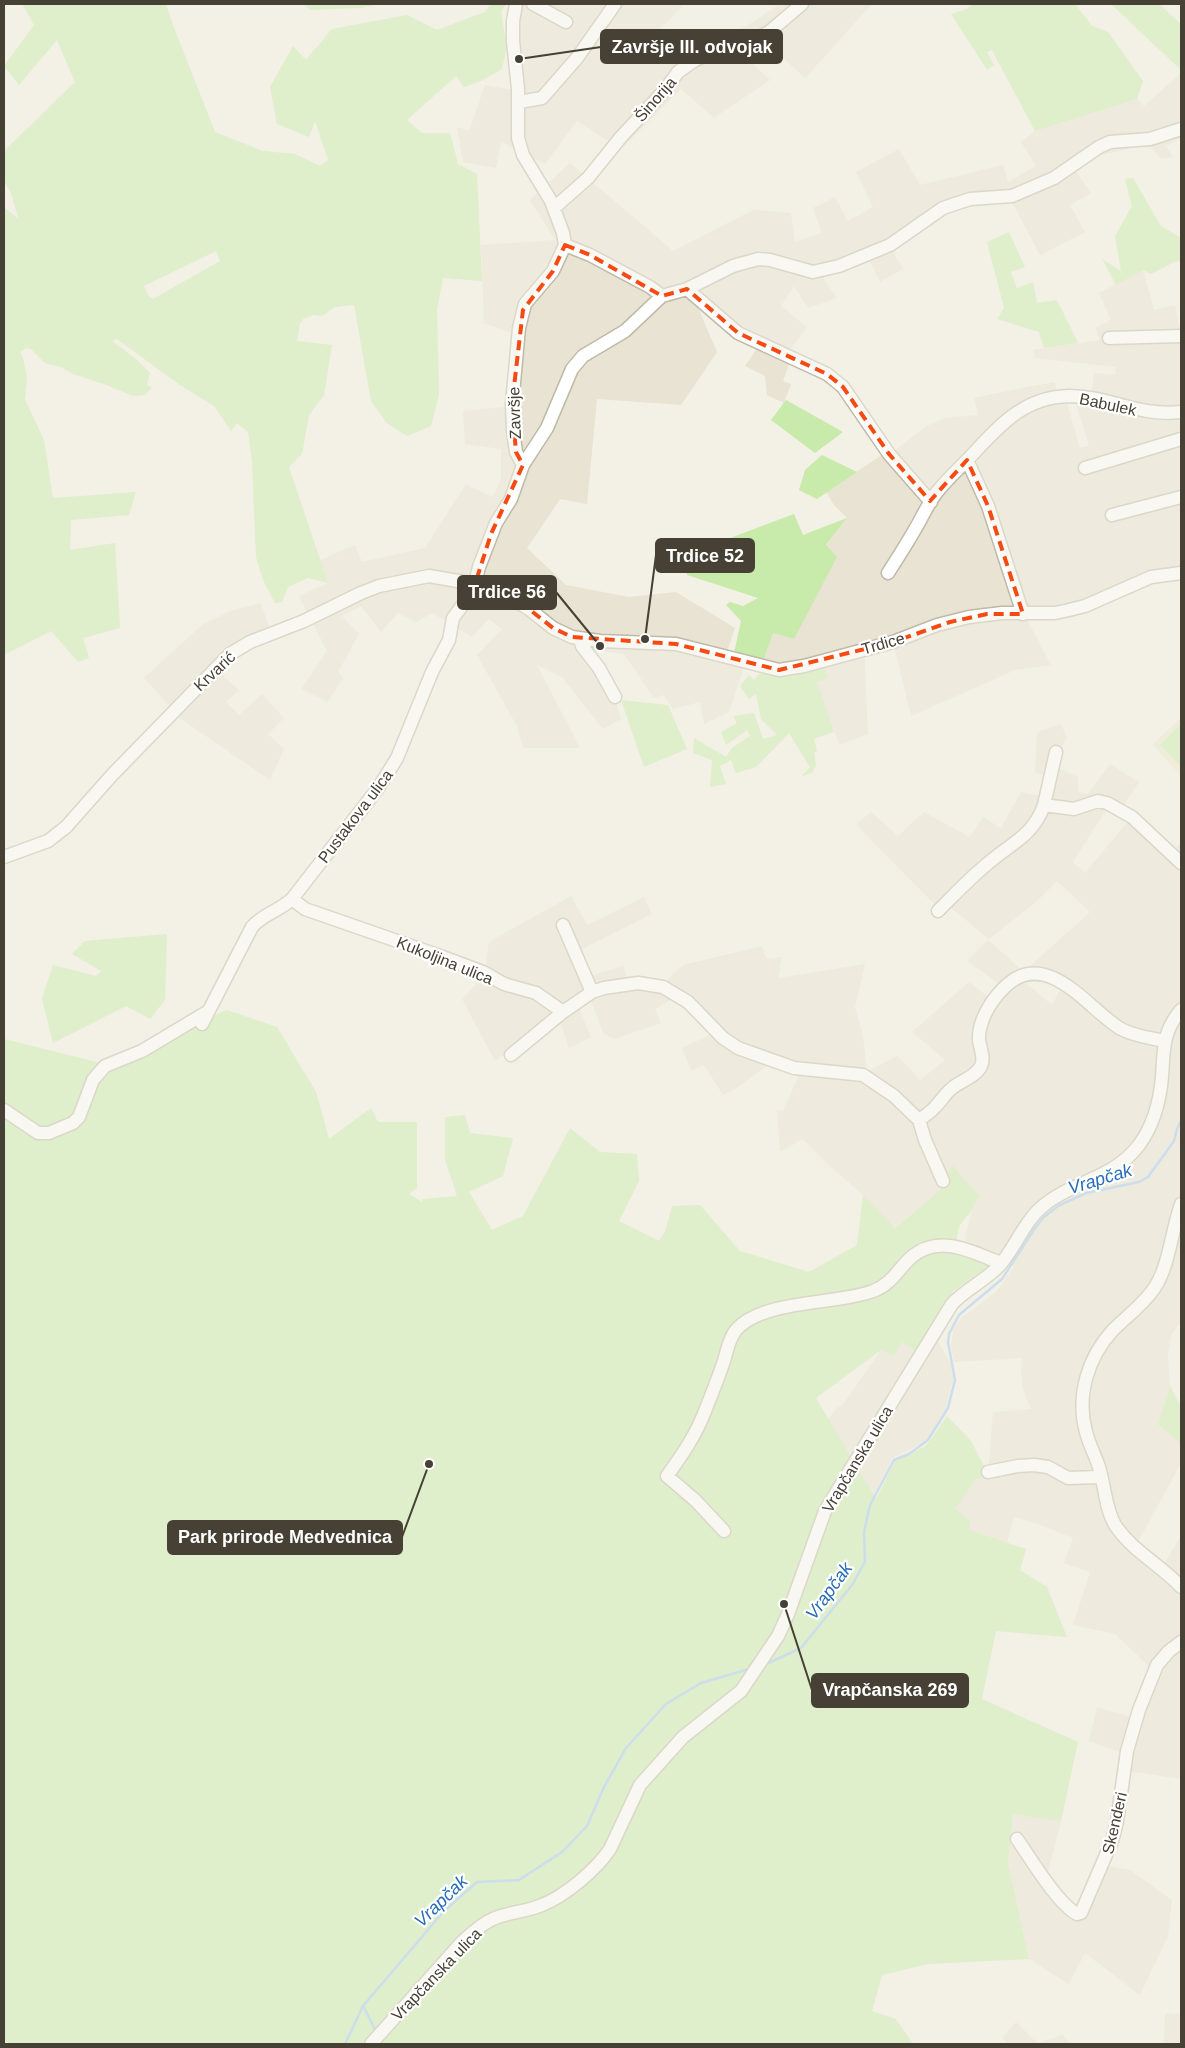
<svg xmlns="http://www.w3.org/2000/svg" width="1185" height="2048" font-family="Helvetica,sans-serif">
<style>
.residential{fill:#e8e3d2}
.education{fill:#ede7cd}
.green{fill:#c8eaab;fill-rule:evenodd}
.lines{fill:none;stroke-linecap:round;stroke-linejoin:round}
.stream{stroke:#9dc8f4;stroke-width:2.5}
.minor-casing{stroke:#bfb9a7;stroke-width:15}
.minor{stroke:#fff;stroke-width:12}
.marked{fill:none;stroke:#f64a12;stroke-width:4;stroke-dasharray:10 6;stroke-linejoin:round}
.labels{text-anchor:middle;stroke-width:4.5;stroke-linejoin:round;paint-order:stroke}
.street-label{font-size:16px;fill:#464134;stroke:#fff}
.water-label{font-size:18px;font-style:italic;fill:#286db7;stroke:#fff}
.leader{fill:none;stroke:#464134;stroke-width:2}
.callout-dot{fill:#464134;stroke:#fff;stroke-width:2}
.callout{fill:#464134;stroke:#464134;stroke-width:2}
.callout-label{font-size:18px;text-anchor:middle;font-weight:bold;fill:#fff}
</style>
<rect width="100%" height="100%" fill="#f3f0e5"/>
<path class="residential" d="M514,4h170l-26,27 29,18 58,-22 35,-23h92l-67,74 -37,-34 -24,12 26,24 -56,38 -33,-29 -60,60 -44,-28 -32,43 -44,-22 -5,26 -33,-6 -6,-35 12,4 16,-46 28,5z
M1181,73v65l-15,8 7,11 -12,2 -12,-15 -51,12 -22,15 15,22 -21,12 15,27 -45,23 -29,-55 -58,10 -27,15 -34,25 11,19 -23,13 -10,-21 -47,17 14,20 -29,10 -14,-22 -13,20 26,21 -18,24 1,11 -7,19 8,3 -7,19 -17,-8 -2,-19 -20,-10 15,-22 -66,-46 23,54 -36,53 -84,-6 -10,105 -27,-5 -33,49 39,37 63,12 47,-5 59,36 -8,24 20,6 -18,54 -25,12 -4,-22 -27,7 -9,-14 -10,3 -30,-44 -33,-4 15,21 15,48 -18,10 -41,-52 -25,-12 43,83h-57l-6,-22 -40,-71 25,-26 -13,-10 -17,18 -40,-24 -16,9 -18,-9 -17,19 -20,-26 -19,10 17,18 -21,38 5,6 -15,24 -27,-13 26,-38 -28,-55 29,-13 -8,-23 35,-15 7,17 63,-14 41,-64 27,13 8,-18v-30l-36,-5 -2,-33 41,-4 8,-74 -28,-10 -3,-78 74,-5 -25,-40 40,-37 103,88 80,-41 38,3 4,29 27,-9 -9,-25 22,-11 13,24 25,-14 -17,-35 43,-23 21,36 83,-20 5,17 28,-16 -15,-24 14,-11 102,-32 7,7z
M1143,270l11,40 21,-5 6,29v237l-116,36 -43,3 29,55 -36,5 -104,46 -19,-78 -28,8 4,88 -28,11 -16,-39 -7,-24 -29,-16 -25,-4 10,-29 21,6 32,-93 21,-28 -13,-13 -8,-13 59,-39 8,-1 32,-25 20,-9 33,-3 -4,-17 48,-10 33,-6 3,19 8,-1 14,48 9,-2 -14,-46 16,2 3,-29 21,2 1,-8 -81,-9 -2,-8 67,-10 -5,-12 16,-8 -12,-27z
M261,603l12,36 -33,15 -19,20 18,16 -13,12 13,13 23,-21 22,24 -16,16 16,15 -14,31 -89,-61 -37,-41 59,-54 30,-14z
M1061,724l6,14 -7,12 -2,18 20,9v15l10,2 22,-30 29,18 -17,26 -11,-6 -38,60 12,11 45,-54 40,36 11,-13v480l-10,13 -3,18 2,33 -12,39 16,12 7,8v18l-47,86 26,21 21,-34v243l-53,-8 1,-16 -40,-14 8,-34 41,12 17,-47 -40,-38 -42,-9 17,-53 -26,-9 9,-25 -35,-14 -24,-7 -7,26 -38,-13 1,-9 -16,-12 21,-29 13,-6 5,-62 38,-3 -8,-20 -2,-15 1,-16 -68,4 -3,-17 2,-15 8,-12 36,-27 17,-25 -44,-19 -5,-10 7,-27 7,-14 -27,-31 -7,12 -1,11 -50,40 -31,-33 -31,-27 -29,-29 -23,13 -3,-42 6,1 19,-43 -34,-3 -33,24 -12,6 -19,-30 -13,5 -9,-22 37,-17 -38,-37 -26,15 6,14 -47,16 -11,-6 -15,-41 -12,9 15,36 -22,11 -12,-35 -36,30 -26,18 -33,-62 22,-23 5,-34 82,-46 16,29 57,-28 8,17 -80,40 11,24 40,-12 7,21 29,1 24,-23 79,-19 4,13 16,-2 -4,21 87,-14 -10,43 8,29 4,36 30,-16 23,24 25,-20 -33,-28 57,-50 26,20 10,-14 -38,-27 21,-21 35,31 -8,3 37,31 12,-23 -30,-10 -6,-4 62,-56 -33,-31 -21,21 -47,37 -45,-37 -6,6 -82,-84 15,-12 27,24 26,-24 46,25 13,-20 18,11 20,-36 28,6 6,-20 -20,-5 2,-41z
M935,1336l15,27 3,10v8l-10,36 -15,22 -7,5 -28,14 -25,47 -81,121 71,-167 -38,-27 18,-26 3,1 40,-57 21,-8 20,14z
M1013,1813l48,8 -13,51 31,38 22,-45 29,5 42,30 -4,36 -28,59 -55,-42 -16,31 -40,-25 -21,-96z
M1181,2013v31h-17l1,-30z
M1016,2022l22,22 24,-10 8,10h-61l-7,-6z"/>
<path class="education" d="M1181,718v58l-28,-32z"/>
<path class="green" d="M22,4h144l5,16 44,112 48,19 32,3 25,12 8,-6 -13,-39 -6,16 -32,-13 -7,-37 23,-41 13,14 26,-31 75,-14 30,15 48,-18 6,-8h15l-5,8 6,35 -5,22 -21,12 -17,6 -8,-11 -49,44 15,13h28l8,31 19,10 5,107 -39,-3 -6,32 2,84 -8,32 -24,10 -20,-13 -16,-22 -17,-96 -19,2 -13,9 -9,-1 -10,4 -3,4 -3,18 35,4 -8,50 -15,20 -7,39 -13,13 39,116 -20,-5 -20,9 -6,15 -7,1 -12,-23 -7,-23 -4,-96 -4,-29 -11,-9 -6,8 -17,-25 -34,-21 -63,-46 -5,2 24,18 14,14 -3,12 5,3 -7,7 -12,1 -29,-12 -31,-10 -12,-7 -16,-4 -14,-14 -5,-1 -6,4 3,6 4,20 -2,22 19,40 9,58 83,-6 -7,23 -58,5 -1,30 45,-7 5,85 -37,10 6,20 -11,4 -27,-31 -47,24v-448l13,11 1,-1 -7,-24 -7,-12v-30l71,-69 -18,-42 -38,45 -15,-19 30,-41zM216,251l4,10 -67,38 -5,-4 -4,-9z
M305,4h75l-20,4 -50,2z
M972,4h103l17,22 16,6 35,49 -6,18 -102,32 -43,-81 -5,2 7,13 -7,5 -36,-56 16,-5z
M1111,4h48l22,20v46z
M1133,178l28,48 20,12v24l-5,-1 -25,13 -8,-4 -27,15 -14,-26 19,12 -6,-35 17,-30 -7,-27z
M1009,232l16,35 -14,5 6,16 16,-6 4,21 20,-3 21,43 -34,5 -5,-16 -42,-13 7,-11 -17,-66z
M786,400l57,32 -28,21 -44,-33z
M822,455l35,17 -40,27 -18,-9 6,-20z
M794,514l9,21 44,-17 -21,27 11,12 -43,82 -21,-6 -10,29 -29,-9 7,-32 -15,-16 4,-3 13,4 15,-8 -71,-23 -4,-19z
M823,664l5,14 -11,4 17,50 -20,7 3,12 -3,2 2,12 -4,8 -10,3 8,-9 -21,-34 -33,34 -20,6 -5,-13 -11,6 6,18 -16,3 2,-27 -19,-7 1,-15 32,19 6,-9 18,-12 -3,-6 -21,15 -5,-13 16,-9 -4,-7 21,-3 9,26 14,-4 -16,-16 -5,-25 -7,5 -9,-13 9,-11 5,5 5,-6h11z
M621,700l47,5 19,44 -43,18z
M1181,724v40l-1,1 -20,-20z
M167,934l-2,66 -15,19 -24,-13 -73,37 -11,-44 11,-34 43,11 5,-5 -29,-17 13,-13z
M227,1010l50,17 39,65 13,47 42,-31 7,14h39v66l-8,6 13,8 1,-3 34,-3 -12,-36v-43l20,-2 5,18 43,5 -10,38 -34,16 23,38 31,-14 47,-88 30,24 37,2 2,27 -20,40 40,20 6,-9 7,-26 28,-1 40,46 69,21 48,-27 6,-50 32,33 48,-40 2,-11 7,-12 27,31 -7,14 -13,16 -5,27 36,12 -37,26 -38,60 -13,-9 -8,14 -13,-6 -65,48 60,101 19,-38 29,-14 6,-6 17,-25 24,25 17,33 -13,6 -20,29 15,12 -1,9 57,19 -6,21 27,17 20,50 -71,-6 -14,68 96,43 -17,79 -48,-7 -5,49 21,96 -101,5 -46,11 -10,36 24,8 17,25h-909v-1005l101,25 7,-8z
M1170,1386l11,21v38l-7,-8 -16,-12z"/>
<g class="lines">
<path class="stream" d="M764,1665l37,-17 51,-63 13,-23 -1,-30 6,-27 24,-45 15,-6 19,-14 20,-32 7,-28 -7,-38 1,-8 10,-19 43,-36 33,-51 9,-11 14,-11 28,-13 53,-11 9,-5 26,-36 3,-12 4,-8
M363,2006l12,23
M345,2044l18,-38 81,-95 33,-29 42,-2 43,-28 25,-26 17,-39 22,-39 40,-44 35,-21 48,-14"/>
<defs>
<path id="minor" d="M516,4l-3,17v20l5,48v49l5,17 28,46 12,32 2,12 -12,26 -28,33 -6,24 -7,76 1,26 3,22 7,13
M533,4l33,18
M519,102l23,-4 35,-40 38,-54
M554,208l34,-30 33,-41 44,-47 13,-18 17,-12 21,-9 35,-10 18,-9 33,-28
M565,245l25,10 60,32 12,9
M687,289l51,44 89,41 16,13 46,67 42,48
M1109,338l72,-2
M967,460l21,46 35,108
M1085,468l96,-29
M1112,515l69,-18
M888,573c9,-14 18,-28 26,-42 8,-13 14,-28 23,-39 11,-14 23,-24 34,-36 29,-31 53,-59 98,-60 41,0 69,21 112,16
M580,640l2,6 17,22 16,29
M1044,805l12,-53
M4,857l44,-16 18,-14 46,-52 118,-121 20,-12 54,-21 57,-28 18,-7 50,-10 46,8 34,13 20,12 24,19 19,9 28,4 76,3 103,26 25,-4 89,-24 44,-17 32,-8 33,-4h53l14,-3 16,-4 66,-29 30,-4
M292,899l13,10 138,48 40,15 21,12 32,9 27,19 29,-20 12,-4 34,-5 25,4 25,15 35,36 15,10 56,20 69,7 31,21 25,24c6,-4 12,-8 17,-14 5,-5 9,-12 15,-17 9,-8 25,-12 30,-23 4,-8 -1,-18 -2,-26 -1,-20 14,-43 29,-56 41,-35 82,27 113,45 13,7 29,9 44,12
M938,911c16,-16 31,-32 48,-46 23,-21 47,-28 58,-60l30,4 24,-8 9,2 25,14 49,46
M563,925l29,67
M202,1024l50,-97c11,-13 27,-16 40,-28l87,-112 18,-29 35,-86 17,-32 4,-22 20,-27 6,-24 17,-44 15,-24 12,-34 24,-37 25,-59 11,-13 42,-25 37,-35 25,-7 46,-23 25,-7 12,1 43,12 26,-6 51,-21 53,-37 27,-9 42,-3 42,-18 45,-31 11,-5 40,-3 31,-10
M511,1055l52,-43
M4,1110l34,23h11l24,-10 6,-6 14,-37 12,-14 37,-15 65,-39
M919,1120l6,20 18,41
M1181,1204c-9,25 -12,62 -26,83 -10,16 -28,29 -42,43 -25,27 -37,66 -27,102 3,12 9,23 13,35 6,19 6,41 16,58 17,26 46,40 66,62
M988,1472l30,-6 16,-1 14,2 20,11 33,-1
M724,1531l-28,-30 -29,-25c15,-21 29,-41 38,-65 7,-17 13,-33 19,-50 3,-10 5,-23 12,-31 27,-31 101,-25 137,-39 28,-10 29,-40 63,-45 22,-3 45,10 65,17
M1017,1839c14,20 40,64 60,75l4,-1 31,-72 5,-19 10,-71 12,-41 18,-45 12,-14 12,-9
M371,2044l91,-102c9,-8 19,-18 31,-23 15,-7 33,-7 49,-14 23,-9 54,-35 68,-56l30,-64 43,-48 58,-46 37,-55 10,-22 37,-103 127,-207c14,-15 34,-24 47,-38 17,-19 25,-45 45,-61 31,-25 69,-26 95,-60 14,-19 21,-45 23,-68 2,-27 0,-45 19,-67"/>
</defs>
<use href="#minor" class="minor-casing"/>
<use href="#minor" class="minor"/>
</g>
<path d="M0 0H1185V2048H0ZM565,245l25,10 72,41 25,-7 51,44 89,41 16,13 46,67 41,47 37,-41 21,46 35,108h-36l-37,8 -57,20 -114,28 -103,-26 -104,-7 -19,-9 -33,-26 -45,-18 16,-50 32,-69 -7,-13 -4,-48 11,-94 30,-39z" fill="#f3f0e5" fill-opacity=".55" fill-rule="evenodd"/>
<path class="marked" d="M565,245l25,10 72,41 25,-7 51,44 89,41 16,13 46,67 41,47 37,-41 21,46 35,108h-36l-37,8 -57,20 -114,28 -103,-26 -104,-7 -19,-9 -33,-26 -45,-18 16,-50 32,-69 -7,-13 -4,-48 11,-94 30,-39z"/>
<g class="labels">
<g class="street-label">
<text transform="translate(655 99) rotate(-49)" y="6">Šinorija</text>
<text transform="translate(1108 404) rotate(12)" y="6">Babulek</text>
<text transform="translate(514 413) rotate(-92)" y="6">Završje</text>
<text transform="translate(883 643) rotate(-16)" y="6">Trdice</text>
<text transform="translate(214 671) rotate(-43)" y="6">Krvarić</text>
<text transform="translate(355 816) rotate(-53)" y="6">Pustakova ulica</text>
<text transform="translate(445 960) rotate(22)" y="6">Kukoljina ulica</text>
<text transform="translate(857 1459) rotate(-59)" y="6">Vrapčanska ulica</text>
<text transform="translate(1114 1823) rotate(-77)" y="6">Skenderi</text>
<text transform="translate(436 1974) rotate(-46)" y="6">Vrapčanska ulica</text>
</g>
<g class="water-label">
<text transform="translate(1100 1179) rotate(-17)" y="6">Vrapčak</text>
<text transform="translate(829 1591) rotate(-54)" y="6">Vrapčak</text>
<text transform="translate(441 1901) rotate(-44)" y="6">Vrapčak</text>
</g>
</g>
<path class="leader" d="M519 59L601 47M645 639L656 555M600 646L556 592M429 1464L402 1537M784 1604L812 1690"/>
<g class="callout-dot">
<circle cx="519" cy="59" r="5"/>
<circle cx="645" cy="639" r="5"/>
<circle cx="600" cy="646" r="5"/>
<circle cx="429" cy="1464" r="5"/>
<circle cx="784" cy="1604" r="5"/>
</g>
<g class="callout">
<rect x="601" y="30" width="181" height="33" rx="5"/>
<rect x="656" y="539" width="98" height="33" rx="5"/>
<rect x="458" y="576" width="98" height="33" rx="5"/>
<rect x="168" y="1521" width="234" height="33" rx="5"/>
<rect x="812" y="1674" width="156" height="33" rx="5"/>
</g>
<g class="callout-label">
<text x="692" y="53">Završje III. odvojak</text>
<text x="705" y="562">Trdice 52</text>
<text x="507" y="598">Trdice 56</text>
<text x="285" y="1543">Park prirode Medvednica</text>
<text x="890" y="1696">Vrapčanska 269</text>
</g>
<rect width="1185" height="2048" fill="none" stroke="#464134" stroke-width="10"/>
</svg>
